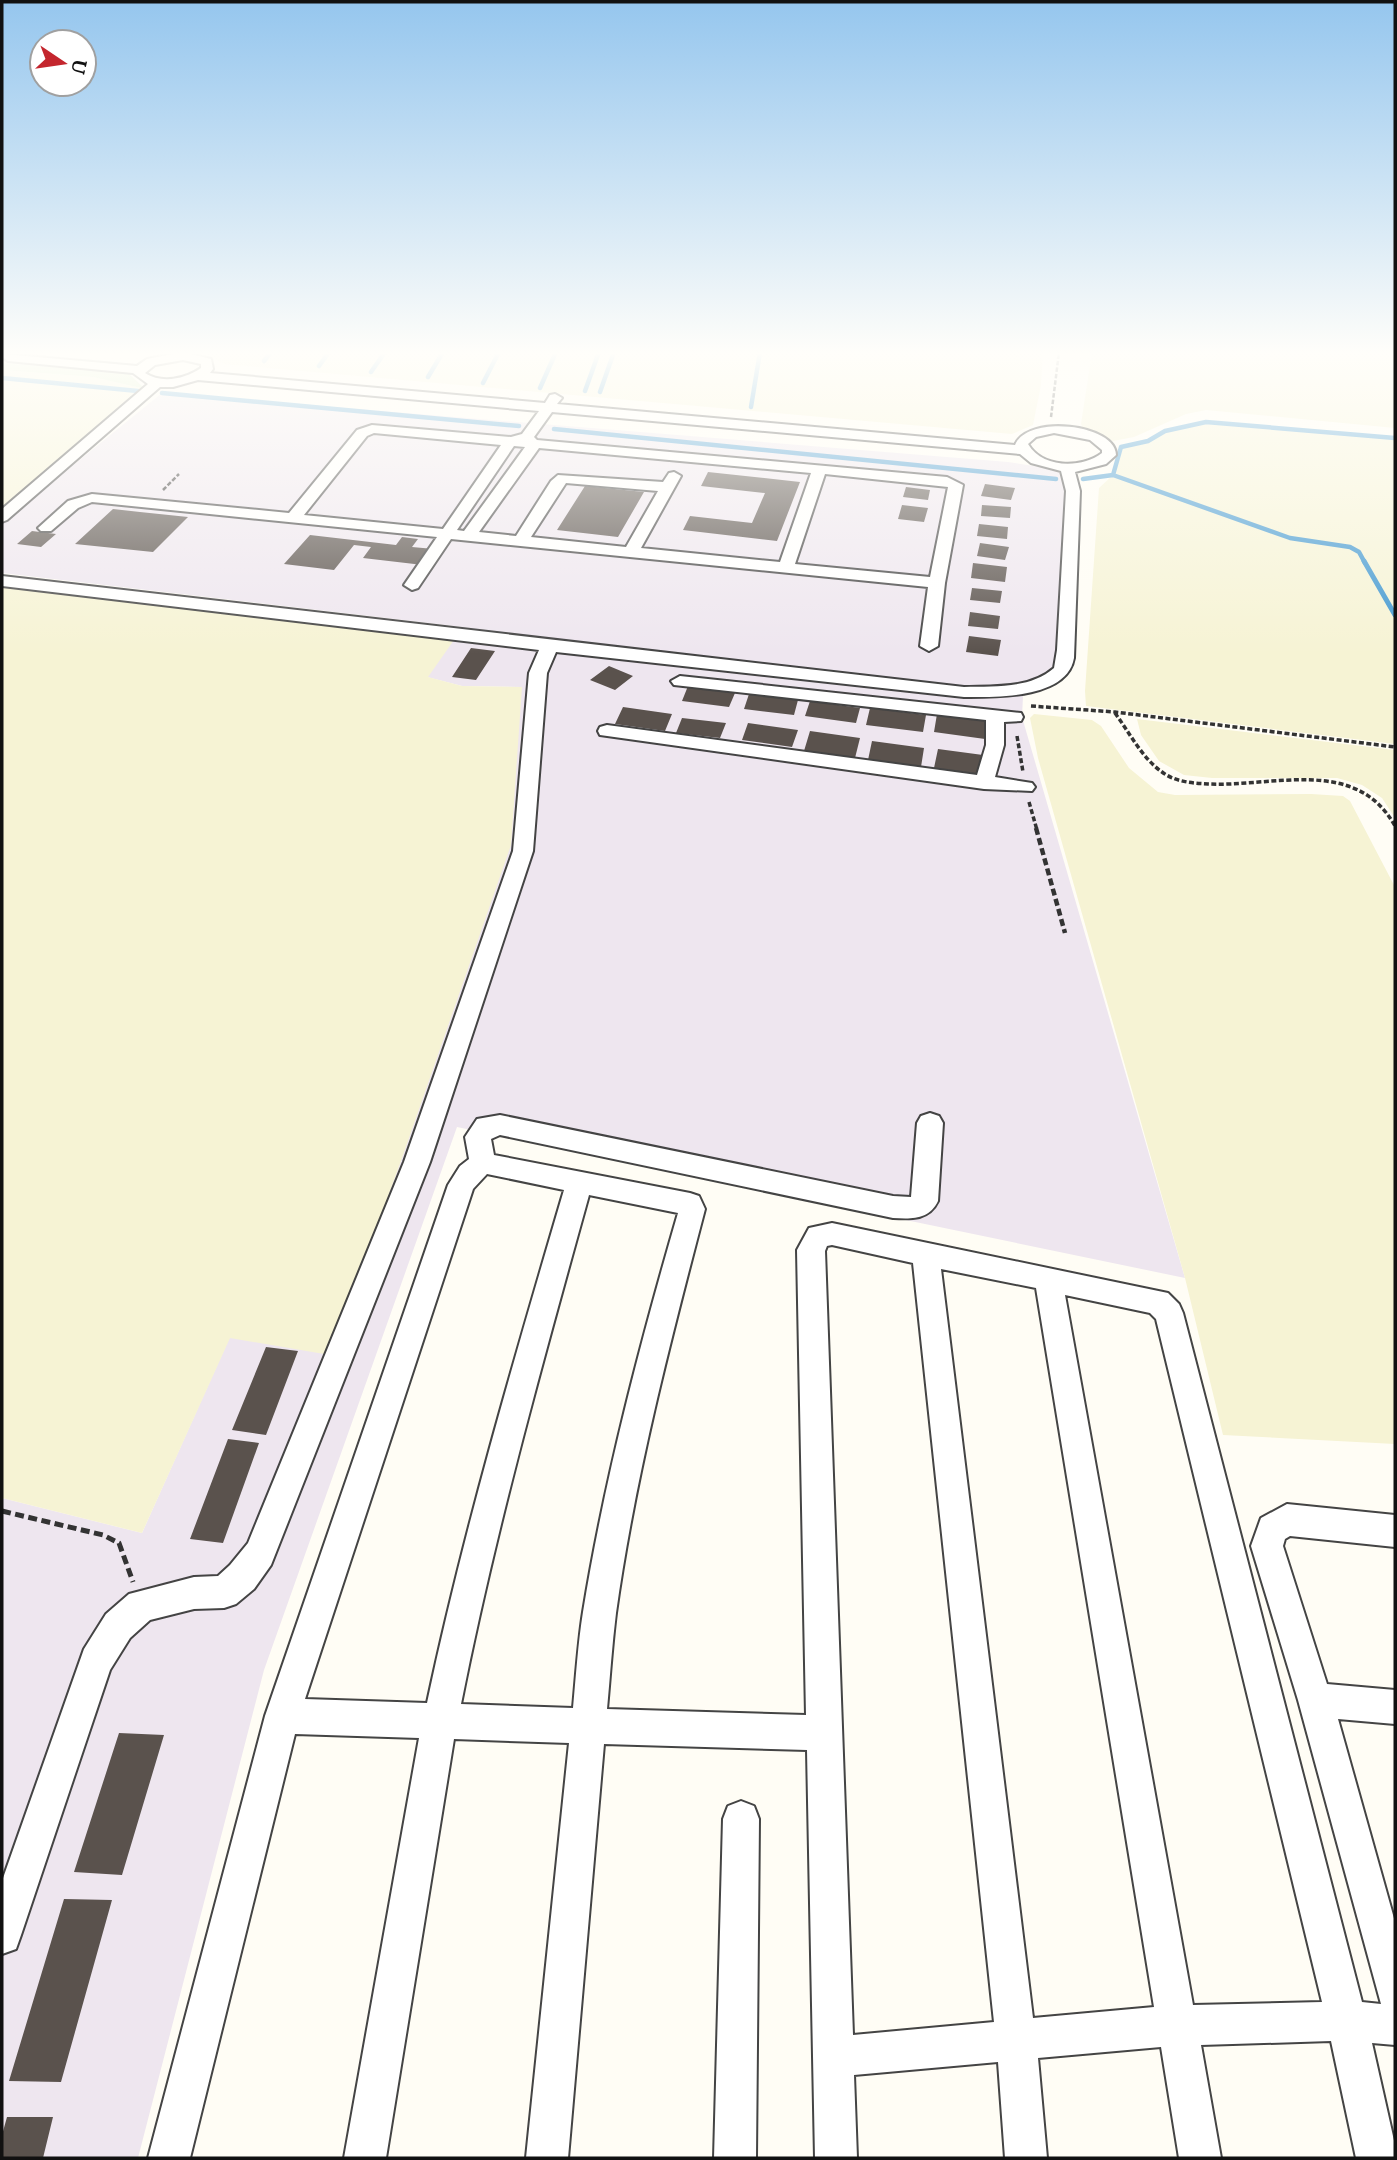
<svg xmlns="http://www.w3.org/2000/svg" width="1397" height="2160" font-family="Lora,serif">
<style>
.industrial{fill:#eee6ef}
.farmland{fill:#f6f3d4}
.green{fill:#d5ebbd}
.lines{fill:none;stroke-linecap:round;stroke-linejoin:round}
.stream-far1{stroke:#3f96cf;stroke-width:4.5}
.stream{stroke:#3f96cf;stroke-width:5}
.building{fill:#5a524d}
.minor-casing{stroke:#444;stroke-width:4}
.path-far3{stroke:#333;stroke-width:2.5;stroke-dasharray:4.5 2;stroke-linecap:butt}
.path-far2{stroke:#333;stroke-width:3.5;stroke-dasharray:5 2.5;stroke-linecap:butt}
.path-far1{stroke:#333;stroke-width:4.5;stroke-dasharray:7 3.5;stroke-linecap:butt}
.path{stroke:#333;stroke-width:5;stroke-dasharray:9 4.5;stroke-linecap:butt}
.minor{fill:#fff;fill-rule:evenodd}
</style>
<rect width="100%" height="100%" fill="#fffdf5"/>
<path class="industrial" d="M162,393l846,69 45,7 24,11 -5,183 -14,19 -35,14 -1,21 163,561 -728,-151 -193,543 -126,488h-136v-660l140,35 379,-846 -59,-1 -35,-9 35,-50 -460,-54v-50z"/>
<path class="farmland" d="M203,352h840l-2,33 -8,40 -21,9 -777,-69 -11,-1z
M1092,352h303v76l-189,-18 -20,4 -52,23 -21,4 -30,-12 -2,-5z
M2,370l91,7 48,11 -139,121z
M1206,422l189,16v306l-309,-38 -1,-15 14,-203 14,-13 8,-28 27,-6 17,-10z
M2,584l452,56 -26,37 34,9 60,1 -11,158 -110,316 -71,194 -100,-17 -88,195 -140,-35z
M1034,714l58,6 9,6 28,42 29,24 17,3 136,-1 32,2 7,5 45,86v557l-172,-9 -38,-157 -147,-520 -8,-40z
M1137,719l258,31v68l-13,-20 -20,-13 -25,-7h-125l-28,-3 -25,-14 -18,-26z"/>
<path class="green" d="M2,363l126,10 14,13 -1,2 -48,-11 -91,-7z"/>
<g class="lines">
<path class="stream-far1" d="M264,361l7,-9
M319,366l10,-14
M371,372l14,-20
M428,377l15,-25
M2,378l136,13
M483,383l16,-31
M540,388l16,-36
M585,391l14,-39
M600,392l14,-40
M162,393l357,33
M751,407l9,-55
M554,429l502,50
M1083,479l30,-4
M1365,563l-6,-11 -9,-5 -60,-9 -177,-63 8,-28 27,-6 17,-10 41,-9 189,16"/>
<path class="stream" d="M1364,561l31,54"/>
</g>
<path class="building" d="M708,472l92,10 -23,59 -94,-11 7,-14 62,7 13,-30 -64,-7z
M985,484l30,4 -4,12 -30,-4z
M585,486l59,6 -26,45 -61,-7z
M906,487l24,3 -2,10 -25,-3z
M902,505l26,3 -4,14 -26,-3z
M982,505l29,2 -1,11 -29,-2z
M113,509l27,3 48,5 -35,35 -78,-8z
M979,524l29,3 -1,12 -30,-3z
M32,531l24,3 -15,13 -24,-3z
M310,535l86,10 6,-8 16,2 -6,8 22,2 -11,16 -60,-7 8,-11 -17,-2 -20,25 -50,-6z
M980,543l29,4 -4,13 -28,-4z
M973,563l34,4 -2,15 -34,-4z
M972,588l30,3 -2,12 -30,-3z
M970,612l30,4 -2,13 -30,-3z
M969,636l32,4 -3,16 -32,-4z
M471,648l24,3 -19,29 -24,-3z
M609,666l24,10 -18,14 -25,-10z
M688,686l47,7 -6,14 -47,-6z
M749,694l49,6 -4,15 -50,-6z
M810,701l50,7 -4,15 -51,-7z
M623,707l49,7 -7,17 -50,-7z
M870,708l56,7 -3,17 -57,-7z
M937,714l51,7 -3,18 -51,-7z
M682,718l44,5 -6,15 -44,-5z
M748,723l50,7 -6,17 -50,-7z
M810,731l50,7 -5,20 -51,-7z
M872,741l52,7 -3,19 -53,-7z
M938,749l45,6 -3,19 -46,-6z
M266,1347l32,4 -32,84 -34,-5z
M228,1439l31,4 -36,100 -33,-4z
M119,1733l45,2 -42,140 -48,-3z
M64,1899l48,1 -51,182 -52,-1z
M7,2117h46l-10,41h-41v-23z"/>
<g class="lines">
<defs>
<path id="minor" d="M183,352l28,7 2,10 -3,4 335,30 5,-8 5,-1 7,4 -5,6 458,41c12,-31 101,-21 101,10l-10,9 -31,8 5,19 -6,167c-7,41 -78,39 -110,39l-408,-45 -9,21 -14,178 -103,311 -159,403 -17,24 -18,15 -12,4 -30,1 -44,11 -20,18 -20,32 -89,265 -5,14 -14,5v-73l82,-232 22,-35 23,-20 65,-17 24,-1 12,-11 18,-22 156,-381 109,-311 16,-178 10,-23 -537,-64v-10l962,111c30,-1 66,2 90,-19l3,-18 9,-159 -5,-20 -30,-8 -11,-9 -468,-42 -18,25 3,3 410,37 16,8 -18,98 -7,63 -9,5 -9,-5 8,-59 -477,-48 -33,49 -6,2 -8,-5 33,-48 -345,-35 -14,6 -27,23h-10l-3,-3 30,-27 24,-7 197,19 68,-83 15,-5 139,12 11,-3 17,-23 -341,-31 -25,7h-13l-153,133 -5,2v-13l146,-125 -15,-11 -125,-12 -6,-4 2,-3 133,12 10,-7zM183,360l18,4v4c-16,11 -39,16 -56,5l10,-8zM374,433l127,12 -58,84 -139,-14 63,-79zM1054,433l36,7 12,10v3c-21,16 -60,15 -74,-9l8,-7zM514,446l11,1 -61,84 -7,-1zM539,448l272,25 -31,89 -139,-14 40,-72 -7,-4 -5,1 -6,9 -105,-7 -7,6 -35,55 -37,-4zM825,474l123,13 -18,90 -135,-13zM566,483l92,8 -32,56 -95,-10z
M680,676l341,37 2,4 -2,4 -17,1v23l-9,32 37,6 3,4 -3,4 -48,-2 -384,-54 -2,-4 2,-4 7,-2 370,50 9,-30v-25l-312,-35 -3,-4z
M930,1113l9,3 4,7 -5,78c-9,19 -26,18 -45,17l-393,-83 -9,4 3,16 196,38 9,3 6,13c-35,133 -70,268 -89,404 -4,32 -6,64 -9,96l199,6 -9,-465 12,-22 23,-5 336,70 11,11 4,9 179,689 19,2 -83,-304 -47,-154 10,-28 26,-14 108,11v32l-105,-11 -5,3 -2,7 44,138 68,6v34l-57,-5 57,203v123l-23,-2 23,102v13h-39l-25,-117 -130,4 20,113h-42l-18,-111 -123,11 9,100h-42l-7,-96 -144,13 3,83h-42l-8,-408 -203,-6 -36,414h-42l43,-415 -115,-4 -68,419h-42l75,-420 -124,-4 -105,424h-42l117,-442 183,-531 12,-19 9,-7 -4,-22 12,-18 23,-4 393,81 18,1 6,-74 4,-7zM487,1174l77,16c-50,170 -100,339 -137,513l-122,-4 168,-510zM589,1195l89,18c-38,131 -73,264 -95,399 -5,31 -7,64 -10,96l-112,-4c34,-172 81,-340 128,-509zM832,1245l81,18 81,759 -141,13 -28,-784 2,-5zM941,1269l95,19 118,719 -121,11zM1065,1295l85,18 6,6 166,683 -129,3z
M741,1801l13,5 5,13 -3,339h-42l9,-339 5,-13z"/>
</defs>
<use href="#minor" class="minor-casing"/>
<path class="path-far3" d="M1051,417l8,-65
M163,490l16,-16"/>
<path class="path-far2" d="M1031,706l84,6 280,35
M1115,713c14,19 27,45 47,59 13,10 30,11 46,12 66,3 148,-28 187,42
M1017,736l6,36
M1029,802l8,28"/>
<path class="path-far1" d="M1036,828l29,105"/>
<path class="path" d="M2,1511l101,24 16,8 14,39"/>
<use href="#minor" class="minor"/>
</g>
<linearGradient id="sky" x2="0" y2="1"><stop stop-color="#95c6ee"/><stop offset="0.54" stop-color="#fffefa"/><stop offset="1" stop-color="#fffefa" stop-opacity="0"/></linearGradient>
<rect width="1397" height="654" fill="url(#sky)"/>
<rect width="1397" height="2160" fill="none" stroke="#111111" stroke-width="7"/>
<g transform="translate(63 63) rotate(103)"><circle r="33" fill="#ffffff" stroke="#a0a0a0" stroke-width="2"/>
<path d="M0-5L12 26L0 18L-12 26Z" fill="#c4262e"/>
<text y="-10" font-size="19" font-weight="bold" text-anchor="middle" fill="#111111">U</text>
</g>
</svg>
